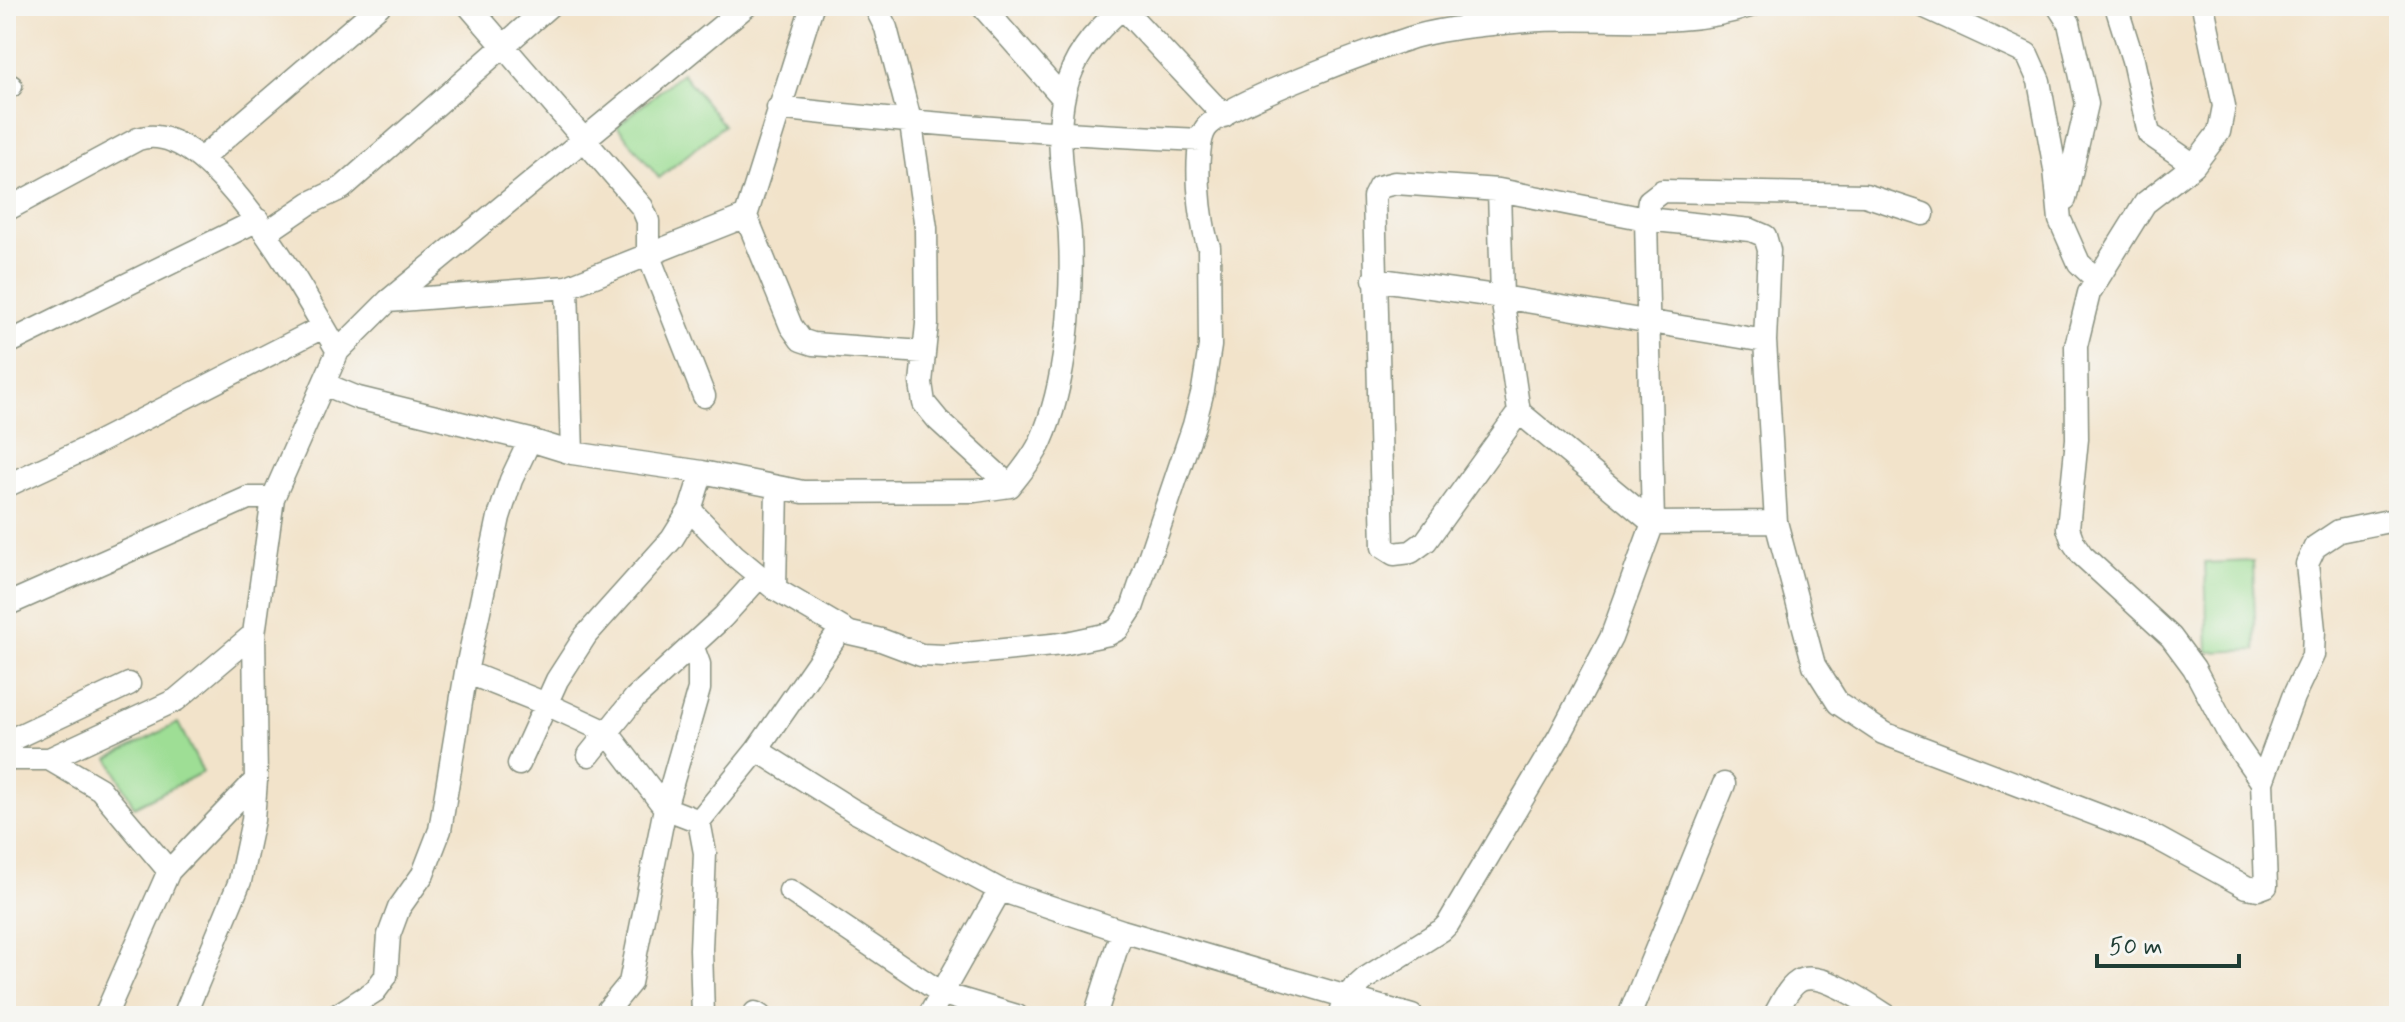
<svg xmlns="http://www.w3.org/2000/svg" width="2405" height="1022" font-family="Mynerve,sans-serif">
<style>
.green{fill:#9ede95;stroke:#5e8e64;stroke-width:2}
.lines{fill:none;stroke-linecap:round;stroke-linejoin:round}
.minor-casing{stroke:#88907f;stroke-width:25}
.minor{stroke:#fff;stroke-width:22}
</style>
<rect width="100%" height="100%" fill="#f6f6f2"/>
<filter id="ink" filterUnits="userSpaceOnUse"><feTurbulence type="fractalNoise" baseFrequency=".0125" numOctaves="2"/><feDisplacementMap in="SourceGraphic" scale="16" xChannelSelector="R" yChannelSelector="G"/><feConvolveMatrix kernelMatrix="1 2 1 2 8 2 1 2 1" color-interpolation-filters="sRGB"/></filter>
<filter id="wash" filterUnits="userSpaceOnUse"><feTurbulence type="fractalNoise" baseFrequency=".006" numOctaves="4" result="noise"/><feDisplacementMap in="SourceGraphic" scale="32" xChannelSelector="R" yChannelSelector="G"/><feGaussianBlur stdDeviation="1.8" result="paint"/><feColorMatrix in="noise" values="0 0 0 0 0 0 0 0 0 0 0 0 0 0 0 0 0 1.4 0 .05"/><feComposite in="paint" operator="in"/></filter>
<g filter="url(#wash)">
<rect width="100%" height="100%" fill="#f2e3ca"/>
<path class="green" d="M682,73l42,52 -65,53 -42,-52z
M2253,561l3,89 -48,2 -3,-89z
M178,723l25,49 -69,35 -25,-49z"/>
</g>
<g filter="url(#ink)">
<g class="lines">
<defs>
<path id="minor" d="M469,6l173,201 6,14v33l56,142
M812,6l-66,210 45,110 10,14 12,4 109,8
M875,6l11,22 25,96 15,104 1,96 -6,59 3,20 14,17 72,66
M982,6l81,92
M1121,6l103,110
M1923,6l104,48 12,27 16,88 5,51 19,43 18,17
M2058,6l11,17 18,81 -22,95
M2116,6l17,54 16,74 45,31
M6,88l5,-2
M778,108c141,16 281,26 423,32
M202,158l177,-152
M1499,190l3,107 17,115 134,111 123,-1
M6,210l132,-71c72,-25 169,161 200,212
M266,233l44,-30 32,-15 207,-182
M1374,279l128,18 263,44
M567,287l5,166
M388,301l179,-14 179,-71
M6,344l252,-124
M324,384l34,14 172,42 42,13 130,19 101,20 172,-1 35,-5c11,-14 24,-29 31,-45 25,-56 32,-142 29,-203 0,-14 -4,-28 -5,-42 -10,-84 -10,-133 60,-190
M1519,412l-93,129 -15,11 -17,2 -11,-7 -9,-350 5,-10 16,-4 104,7 147,29 105,11 14,6 4,14 -4,91 11,181 38,143 24,38 45,30 270,103 93,51 12,2 8,-3 -4,-104 -32,-46 -36,-68 -23,-31 -89,-82 -9,-13 -5,-14 9,-89 -1,-93 13,-53 56,-90 49,-38 25,-33 5,-26 -21,-100
M6,486l77,-36 240,-123
M690,510l44,45 41,34 75,44 31,7 40,15 24,1 117,-12 47,-10 9,-5 14,-21 62,-183 9,-35 7,-44 -1,-99c-9,-20 -17,-100 -3,-119 18,-24 176,-82 211,-92 34,-9 74,-12 109,-15 73,-6 152,9 224,-15
M775,589l2,-102
M6,605l242,-107h25
M466,672l80,32 61,28 58,76 34,13
M6,742l123,-58
M757,750l97,61 146,79 122,41 290,85
M589,755l46,-57 88,-81 37,-41
M6,759h43l51,30 69,82 -64,145
M49,759l127,-59 78,-66 19,-136 65,-147 50,-50 358,-295
M519,764l38,-84 29,-45 86,-96 18,-29 12,-38
M2262,782l31,-85 20,-42 1,-25 -7,-66 8,-17 24,-16 60,-12
M699,821l58,-71 84,-121
M699,821l6,32 -4,96 2,67
M169,871l87,-91
M790,891l153,103 74,22
M755,1013l5,3
M184,1016l56,-135 13,-61 3,-40 -2,-146
M336,1016l39,-25 11,-15 3,-41 10,-27 24,-34 17,-44 26,-158 33,-155 12,-37 19,-40
M603,1016l27,-33 35,-175 34,-119v-25l-7,-19
M929,1016l71,-126
M1095,1016l27,-85
M1340,1016l6,-20 20,-18 76,-48 6,-6 111,-187 52,-99 42,-115 -7,-304 3,-18 13,-10 203,4 58,19
M1629,1016l95,-232
M1774,1016c7,-11 14,-30 27,-36 21,-9 68,24 86,36"/>
</defs>
<use href="#minor" class="minor-casing"/>
<use href="#minor" class="minor"/>
</g>
</g>
<rect width="2405" height="1022" fill="none" stroke="#f6f6f2" stroke-width="32"/>
<path d="M2097 954v12h142v-12" fill="none" stroke="#1f3d34" stroke-width="4"/>
<text x="2109" y="954" font-size="24" fill="#1f3d34" stroke="#f6f6f2" stroke-width="6" paint-order="stroke">50 m</text>
</svg>
